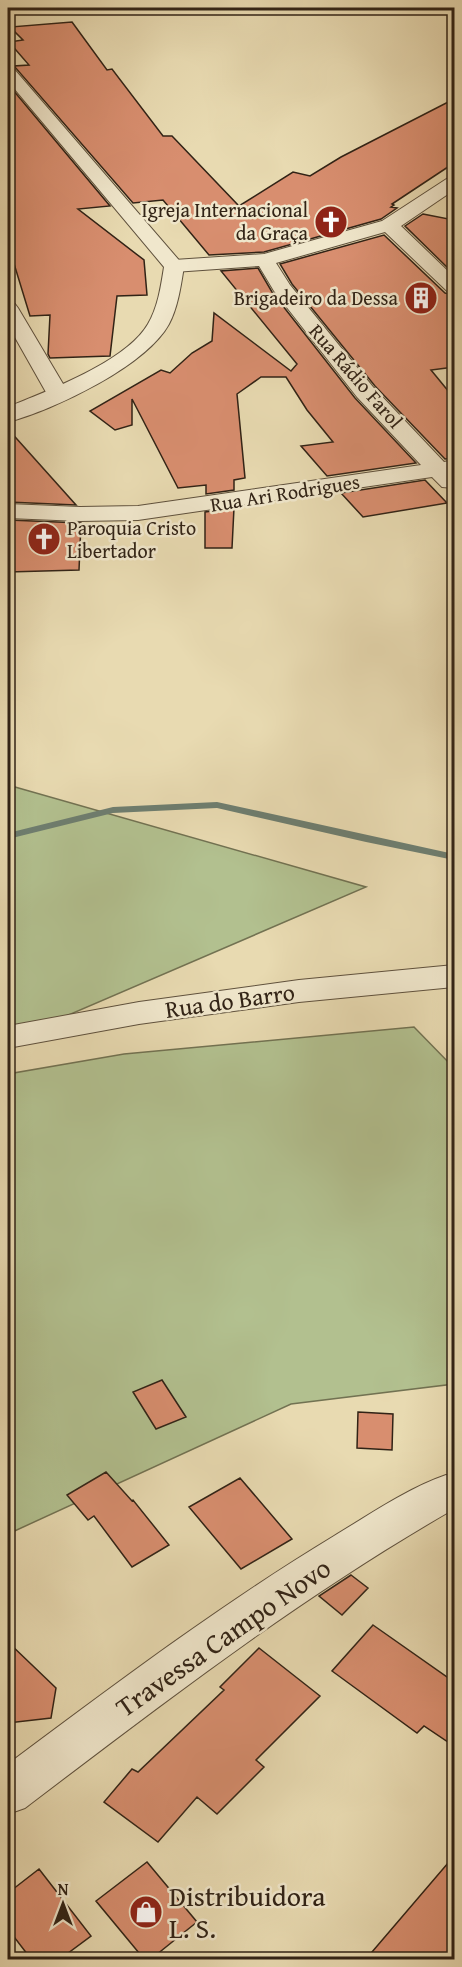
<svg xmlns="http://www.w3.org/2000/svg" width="462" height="1967" font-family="'Gentium Book Plus',serif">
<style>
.green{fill:#b2c08f;stroke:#727252;stroke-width:1.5}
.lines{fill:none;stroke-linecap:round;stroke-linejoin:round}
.stream{fill:#6e7e70;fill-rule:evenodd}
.building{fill:#d88e6f;stroke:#312316;stroke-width:1.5}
.minor-casing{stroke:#5f513d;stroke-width:2}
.tertiary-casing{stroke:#5f513d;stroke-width:2}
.minor{fill:#f0e7cc;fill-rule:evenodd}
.tertiary{fill:#f0e7cc;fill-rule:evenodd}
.labels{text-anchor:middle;stroke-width:5;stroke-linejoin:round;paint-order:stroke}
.far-poi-label{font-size:20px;fill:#312316;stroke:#f0e7cc;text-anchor:end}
.far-street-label{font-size:20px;fill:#312316;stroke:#f0e7cc}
.street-label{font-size:24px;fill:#312316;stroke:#f0e7cc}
.near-street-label{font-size:28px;fill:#312316;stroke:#f0e7cc}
.near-poi-label{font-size:28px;fill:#312316;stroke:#f0e7cc;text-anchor:start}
</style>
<rect width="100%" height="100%" fill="#e8dab1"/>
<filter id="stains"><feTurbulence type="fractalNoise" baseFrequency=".00333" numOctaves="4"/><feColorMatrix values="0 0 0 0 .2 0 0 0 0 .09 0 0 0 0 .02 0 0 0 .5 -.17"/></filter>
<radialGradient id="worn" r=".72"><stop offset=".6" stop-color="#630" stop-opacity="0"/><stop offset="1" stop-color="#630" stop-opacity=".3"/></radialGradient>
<path class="green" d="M8,785l358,102 -358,154z
M414,1027l40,41v316l-163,20 -283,130v-460l116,-20z"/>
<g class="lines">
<path class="stream" d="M217,802l237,52v6l-88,-18 -149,-34 -104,5 -105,26v-6l105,-26z"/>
</g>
<path class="building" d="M72,22l35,48 5,-1 51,67h9l67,70 54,-34 17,4 31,-19 113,-58v64l-62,41 2,1 -3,2 6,1 -16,11 -117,33 -55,3 -46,-55 -30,3 -119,-137 15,-1 -20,-23 14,-2 -13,-13z
M8,84l102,122 -32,3 66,51 3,35 -30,1 -7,60 -60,2 -2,-4 2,-39 -20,1 -22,-72z
M423,214l31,6v54l-49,-48z
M384,235l61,58 9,2v72l-23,3 23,28v60l-9,1 -70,-73 -83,-102 -12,-20z
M258,268l14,24 83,106 61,65 -89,13 -26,-30 32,-4 -26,-32 -21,-33h-25l-24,17 8,84 -11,2v10l-28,4v-9l-28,3 -46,-89v26l-17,5 -25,-19 71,-41 9,3 22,-20 20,-12 2,-28 77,58 6,-7 -76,-93z
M8,429l68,76 -68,-3z
M425,480l22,23 -84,14 -22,-24z
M234,508l-2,40h-27v-36z
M8,520l73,3 -2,47 -71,2z
M162,1380l24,37 -30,12 -23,-37z
M358,1412l35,2 -1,36 -35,-2z
M106,1472l26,29 1,-1 36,45 -37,22 -38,-51 -6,4 -21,-25z
M240,1478l52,61 -51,30 -52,-62z
M351,1575l17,13 -26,27 -23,-19z
M373,1625l81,57v64l-30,-20 -7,7 -85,-62z
M8,1642l48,46 -5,30 -43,5z
M259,1648l61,48 -64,64 8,7 -47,47 -20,-17 -39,45 -54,-40 28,-33 6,3 86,-82 -4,-3z
M454,1856v103h-88z
M147,1862l50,60 -46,37h-7l-48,-58z
M39,1869l52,67 -31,23h-29l-23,-30v-36z"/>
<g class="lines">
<defs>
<path id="minor" d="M454,177v13l-53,36 53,51v16l-7,-2 -62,-59 -109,31 14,22 83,102 71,75 10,-2v28l-12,-1 -10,-10 -294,43 -58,1 -72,-3v-14l72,3 58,-1 283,-41 -64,-68 -83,-106 -15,-25 -85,6 -7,-2 -3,-4 3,-4 7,-2 90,-6 118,-33 66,-43z
M8,302l7,2 3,4 51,86 -3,5 -8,2 -8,-2 -3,-5 -39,-69z
M454,965v22l-155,15 -160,22 -131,24v-22l131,-24 160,-22z
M446,1475l8,3v31c-152,87 -290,193 -429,299l-17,6v-50c106,-79 212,-159 326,-228 35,-21 72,-47 112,-61z"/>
<path id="tertiary" d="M8,67l6,2 170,197c-3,19 -6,41 -15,58 -23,42 -115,86 -161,98v-15c39,-16 118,-45 140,-83 10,-17 13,-38 16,-57l-156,-186z"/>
</defs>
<use href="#minor" class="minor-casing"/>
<use href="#tertiary" class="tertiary-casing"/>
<use href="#minor" class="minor"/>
<use href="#tertiary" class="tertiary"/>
</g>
<defs>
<symbol id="church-disc" viewBox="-11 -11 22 22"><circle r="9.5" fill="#8f2418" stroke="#f0e7cc"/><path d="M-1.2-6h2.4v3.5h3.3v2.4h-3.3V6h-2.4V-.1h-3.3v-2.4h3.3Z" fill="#fff"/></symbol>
<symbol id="building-disc" viewBox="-11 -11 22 22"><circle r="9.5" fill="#8f2418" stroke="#f0e7cc"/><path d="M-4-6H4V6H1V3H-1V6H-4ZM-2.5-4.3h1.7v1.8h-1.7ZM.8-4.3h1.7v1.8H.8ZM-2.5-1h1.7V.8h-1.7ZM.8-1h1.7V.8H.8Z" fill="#fff"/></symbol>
<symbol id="shop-disc" viewBox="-11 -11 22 22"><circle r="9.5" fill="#8f2418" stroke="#f0e7cc"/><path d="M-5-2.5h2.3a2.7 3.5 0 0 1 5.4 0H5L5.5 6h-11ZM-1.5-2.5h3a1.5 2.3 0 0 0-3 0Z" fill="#fff"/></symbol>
</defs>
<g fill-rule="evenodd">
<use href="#church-disc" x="312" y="203" width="38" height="38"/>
<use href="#building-disc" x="402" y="279" width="38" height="38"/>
<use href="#church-disc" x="25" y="520" width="38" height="38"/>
<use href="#shop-disc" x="127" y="1893" width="38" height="38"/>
</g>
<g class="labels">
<g class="far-poi-label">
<text x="308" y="217">Igreja Internacional<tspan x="308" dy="23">da Graça</tspan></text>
<text x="398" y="305">Brigadeiro da Dessa</text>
<text x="67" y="535" text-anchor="start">Paroquia Cristo<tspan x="67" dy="23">Libertador</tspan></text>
</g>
<g class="far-street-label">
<text transform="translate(356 376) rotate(49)" y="7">Rua Rádio Farol</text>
<text transform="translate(285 493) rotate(-9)" y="7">Rua Ari Rodrigues</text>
</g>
<g class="street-label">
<text transform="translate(230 1001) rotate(-8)" y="8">Rua do Barro</text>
</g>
<g class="near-street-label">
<text transform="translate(223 1637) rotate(-35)" y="10">Travessa Campo Novo</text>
</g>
<g class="near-poi-label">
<text x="169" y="1906">Distribuidora<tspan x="169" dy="32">L. S.</tspan></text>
</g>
</g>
<rect width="462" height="1967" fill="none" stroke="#e8dab1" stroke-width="30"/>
<rect x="9" y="9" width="444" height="1949" fill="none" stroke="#312316" stroke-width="3"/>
<rect x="15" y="15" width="432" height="1937" fill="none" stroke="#312316" stroke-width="1.5"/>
<g transform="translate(63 1904)" stroke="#f0e7cc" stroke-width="4.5" paint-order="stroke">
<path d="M0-4.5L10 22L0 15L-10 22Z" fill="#312316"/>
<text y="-9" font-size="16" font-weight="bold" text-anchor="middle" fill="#312316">N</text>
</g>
<rect width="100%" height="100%" filter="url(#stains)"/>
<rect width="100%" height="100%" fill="url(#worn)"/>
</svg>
